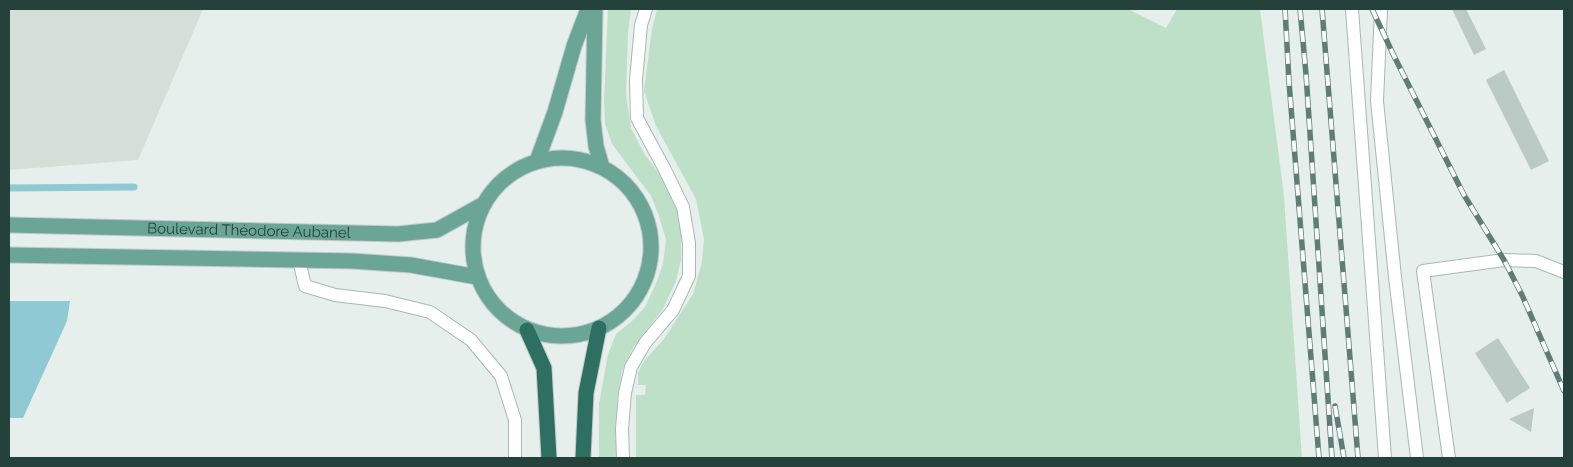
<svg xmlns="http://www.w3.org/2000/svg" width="1573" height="467" font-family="Raleway,sans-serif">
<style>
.built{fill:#d4dfda}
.green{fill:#bfe0c8}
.water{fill:#8ec9d4}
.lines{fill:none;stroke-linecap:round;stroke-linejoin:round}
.stream{stroke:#8ec9d4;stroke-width:7}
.building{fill:#bbcac4}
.lane-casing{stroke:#a8b8b2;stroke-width:14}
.primary-casing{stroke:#c2cac8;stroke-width:17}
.highway-casing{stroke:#c2cac8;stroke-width:17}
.lane{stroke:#fff;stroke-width:12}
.primary{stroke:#6aa596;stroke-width:15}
.highway{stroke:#2f6f62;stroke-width:15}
.rail-casing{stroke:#5f7d75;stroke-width:5.5}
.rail{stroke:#f7fbf9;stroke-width:4;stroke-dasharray:11;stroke-linecap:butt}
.labels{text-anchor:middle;stroke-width:4;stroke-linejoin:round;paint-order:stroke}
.street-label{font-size:15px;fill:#24423a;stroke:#f7fbf9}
</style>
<rect width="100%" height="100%" fill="#e6efeb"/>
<path class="built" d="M9,9h194l-65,151 -129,10z"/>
<path class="green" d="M608,9h23l-3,24 -2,61 5,34 14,27 16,21 13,23 7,27v34l-5,21 -13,28 -30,39 -11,22 -5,30 -1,26 1,32h-18v-54l9,-50 8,-20 16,-13 13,-14 12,-26 6,-17 3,-24 -7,-24 -8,-20 -39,-52 -7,-20 -1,-23z
M657,9h471l38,19 11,-19h83l24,187 18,262h-666v-63h9l1,-10h-8v-12l6,-12 20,-22 29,-45 9,-32 2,-23 -8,-40 -40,-73 -12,-35 8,-62z"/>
<path class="water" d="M9,301h61l-3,20 -44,97h-14z"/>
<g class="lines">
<path class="stream" d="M9,188l125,-1"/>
</g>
<path class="building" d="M1452,9h14l20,40 -12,6z
M1504,70l45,91 -18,9 -45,-90z
M1498,338l32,50 -23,15 -32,-50z
M1534,408l-3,24 -22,-13z"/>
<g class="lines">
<defs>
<path id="lane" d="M1352,9l33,449
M1381,9l-4,92 18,176 22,181
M299,260l6,26 30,9 50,6 45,11 41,28 30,36 14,44v38
M623,458l-1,-29 3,-36 6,-26 14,-24 28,-33 16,-34v-33l-6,-36 -19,-39 -27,-50 -1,-38 5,-55 5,-16
M1449,458l-26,-187 81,-11 32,1 28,11"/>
<g id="primary">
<path d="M595,9l-2,111 3,26 6,21"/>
<circle cx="562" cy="247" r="89"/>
<path d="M537,161l18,-49 19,-66 14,-37"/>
<path id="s1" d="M9,225l389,9 39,-4 45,-25"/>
<path d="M9,255l343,6 59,4 66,12"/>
</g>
<path id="highway" d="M527,330l17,38 5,90
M583,458l3,-65 13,-65"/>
</defs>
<use href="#lane" class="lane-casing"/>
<use href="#primary" class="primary-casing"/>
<use href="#highway" class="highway-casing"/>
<use href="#lane" class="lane"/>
<use href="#primary" class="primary"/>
<use href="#highway" class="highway"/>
<defs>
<path id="rail" d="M1285,9l4,73 30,376
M1300,9l6,65 26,384
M1322,9l36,449
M1372,9l22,47 70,139 40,65 18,35 42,96
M1335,406l9,52"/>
</defs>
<use href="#rail" class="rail-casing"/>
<use href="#rail" class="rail"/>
</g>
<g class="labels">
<g class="street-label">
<text dy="5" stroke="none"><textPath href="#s1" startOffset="240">Boulevard Théodore Aubanel</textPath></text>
</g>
</g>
<rect width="1573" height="467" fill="none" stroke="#24423a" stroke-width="20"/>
</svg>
